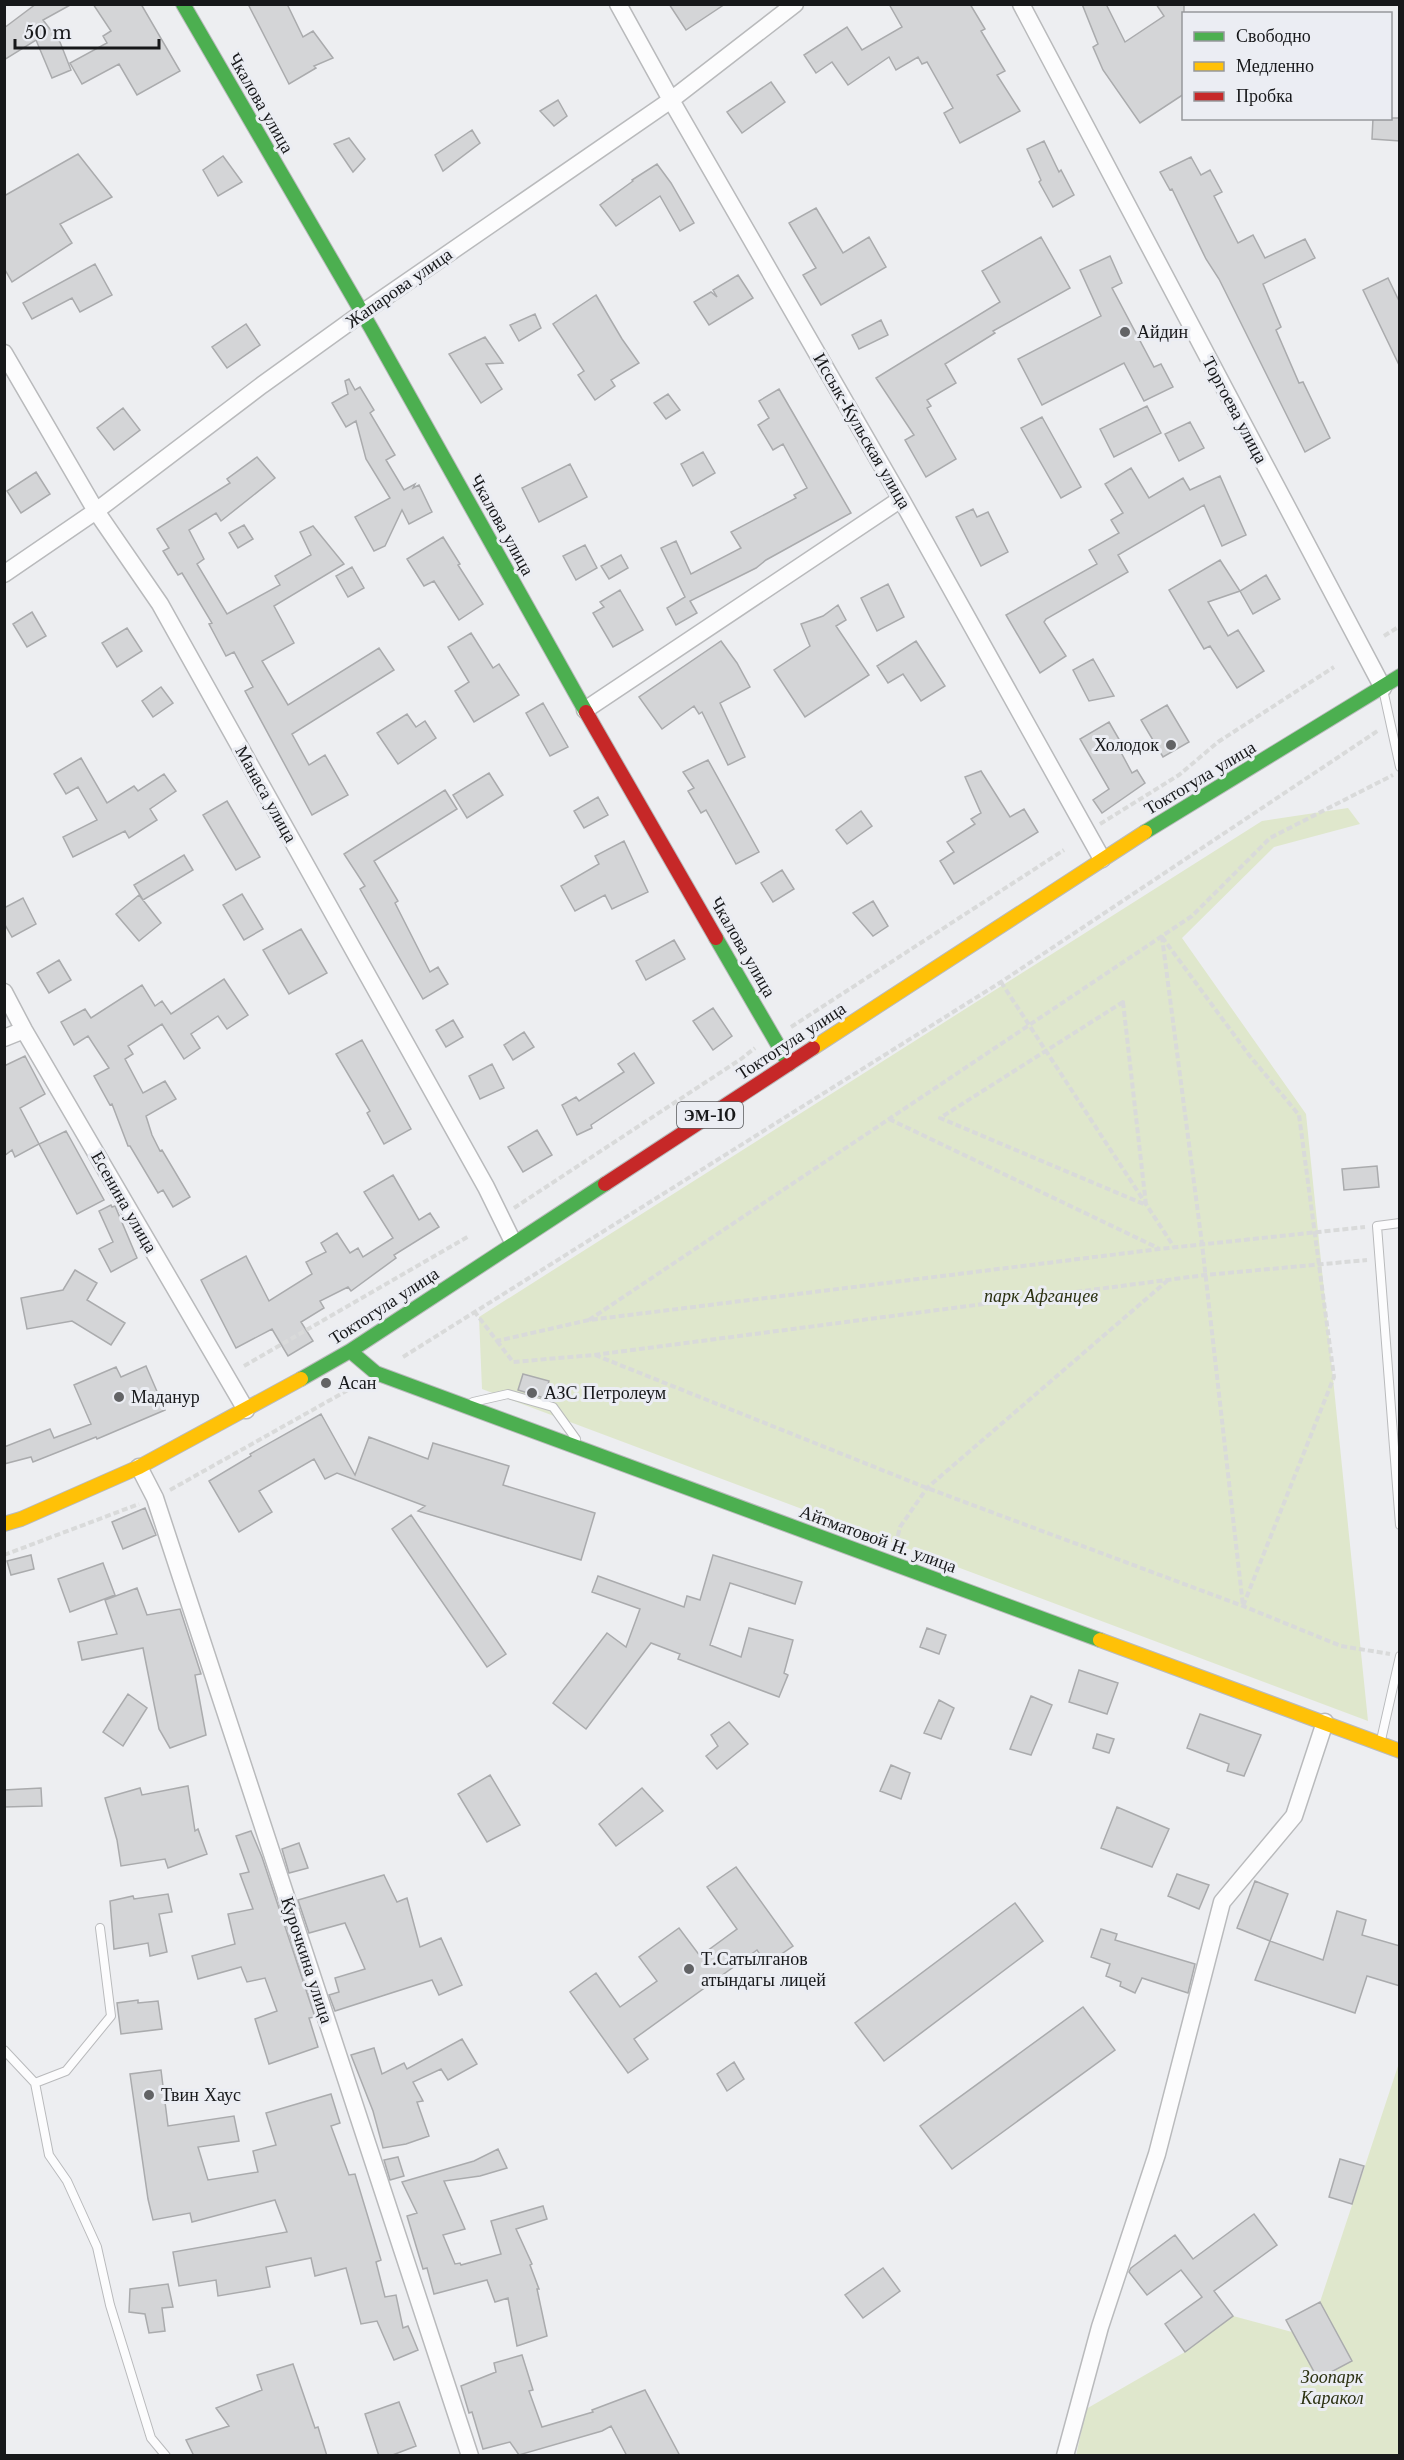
<svg xmlns="http://www.w3.org/2000/svg" width="1404" height="2460" font-family="'Libre Baskerville',serif">
<style>
.green{fill:#dfe7cc}
.building{fill:#d4d5d7;stroke:#aaabad;stroke-width:1.5}
.lines{fill:none;stroke-linecap:round;stroke-linejoin:round}
.lane-casing{stroke:#b9babc;stroke-width:10}
.street-casing{stroke:#b9babc;stroke-width:19}
.fast-casing{stroke:#b9babc;stroke-width:16}
.slow-casing{stroke:#b9babc;stroke-width:16}
.jam-casing{stroke:#b9babc;stroke-width:16}
.path{stroke:#d9dada;stroke-width:4;stroke-dasharray:6 3;stroke-linecap:butt}
.lane{stroke:#fcfcfd;stroke-width:8}
.street{stroke:#fcfcfd;stroke-width:16}
.fast{stroke:#4caf50;stroke-width:14}
.slow{stroke:#ffc107;stroke-width:14}
.jam{stroke:#c62828;stroke-width:14}
.poi-dot{fill:#626365;stroke:#ebedf3;stroke-width:2}
.labels{text-anchor:middle;stroke-width:6;stroke-linejoin:round;paint-order:stroke}
.shield{fill:#ebedf3;stroke:#57585b;stroke-width:1.5}
.shield-label{font-size:16px;font-weight:bold;fill:#17181a}
.street-label{font-size:18px;fill:#17181a;stroke:#ebedf3}
.poi-label{font-size:18px;fill:#17181a;stroke:#ebedf3;text-anchor:start}
.park-label{font-size:18px;font-style:italic;fill:#2b3111;stroke:#ebedf3}
</style>
<rect width="100%" height="100%" fill="#edeef1"/>
<path class="green" d="M1348,808l12,16 -86,23 -92,91 124,176 62,607 -886,-332 -3,-72 783,-496z
M1399,2063v392l-323,1 10,-47 99,-57 48,-36 59,16 -6,-12 34,-18z"/>
<path class="building" d="M36,4h36l-29,16 17,22 11,28 -19,8 -16,-38 -32,20v-32z
M93,4h48l39,67 -43,24 -18,-31 -37,20 -12,-21 37,-20 -4,-7 8,-5z
M248,4h39l16,33 10,-6 20,27 -19,8 2,2 -27,16z
M669,4h56l-39,26z
M889,4h81l15,25 -4,2 24,40 -8,4 23,36 -60,32 -16,-30 9,-5 -26,-46 -5,2 -4,-7 -22,13 -7,-13 -41,28 -16,-23 -16,11 -12,-18 43,-28 15,23 40,-23z
M1082,4h24l19,38 39,-26 -8,-12h28v90l-44,29 -37,-53 -10,-23 5,-3z
M771,82l14,20 -43,31 -15,-21z
M558,100l9,16 -13,10 -14,-15z
M1373,118h27v23l-28,-2z
M472,130l8,13 -37,28 -8,-16z
M349,138l16,21 -12,13 -19,-28z
M1044,141l15,31 2,-2 13,25 -21,12 -14,-25 2,-2 -14,-31z
M78,154l34,43 -52,27 12,19 -60,39 -8,-14v-72z
M223,156l19,26 -24,14 -15,-26z
M1191,157l10,18 9,-5 12,22 -8,4 24,47 15,-8 12,23 40,-19 10,19 -52,26 18,43 -5,3 23,53 4,-1 27,56 -25,14 -86,-173 -13,-20 -34,-70 -2,1 -10,-18z
M657,164l14,19 23,40 -14,8 -20,-35 -44,30 -16,-21 33,-24 -1,-1z
M816,208l27,45 26,-16 17,30 -65,38 -18,-30 13,-7 -27,-45z
M1041,237l29,51 -77,43 2,2 -50,31 11,19 -29,17 4,6 -4,2 29,51 -30,18 -21,-37 9,-5 -38,-57 124,-76 -18,-31z
M1110,256l12,27 -10,5 42,79 7,-3 12,23 -29,14 -20,-38 -82,42 -24,-46 83,-43 -21,-46z
M95,264l17,31 -32,17 -8,-14 -40,21 -9,-16z
M738,275l15,23 -44,27 -15,-23 17,-10 6,5 -4,-7z
M1388,278l12,25v64l-37,-77z
M596,295l26,44 17,24 -28,17 4,6 -20,14 -17,-25 6,-4 -31,-47z
M535,314l6,14 -22,13 -9,-16z
M881,320l7,15 -29,14 -7,-14z
M246,324l14,21 -33,23 -15,-21z
M485,337l18,26 -17,1 16,25 -21,14 -32,-49z
M349,379l6,11 5,-3 14,23 -4,3 25,42 -9,5 18,30 11,-6 -2,4 6,-3 13,27 -23,12 -7,-14 -17,36 -11,5 -19,-34 35,-19 -24,-39 -10,-38 -10,6 -14,-24 16,-9 -3,-13z
M779,389l72,124 -85,47 -10,8 -66,33 7,12 -21,12 -9,-17 18,-11 -24,-49 15,-7 15,33 50,-26 -10,-16 65,-34 -2,-3 13,-7 -24,-44 -10,6 -15,-25 11,-7 -10,-17z
M668,394l12,16 -14,9 -12,-16z
M1147,406l14,27 -47,24 -14,-28z
M123,408l17,22 -26,20 -17,-22z
M1042,417l39,70 -20,11 -40,-70z
M1190,422l14,26 -25,13 -14,-27z
M703,452l12,21 -22,13 -12,-22z
M257,457l18,21 -54,43 -5,-8 -27,17 15,29 -7,5 30,50 53,-29 -5,-9 36,-21 -11,-23 13,-6 31,38 -70,42 20,37 -32,18 26,44 91,-57 15,22 -102,64 17,31 16,-10 23,40 -36,20 -67,-124 8,-4 -19,-35 -8,4 -17,-32 3,-1 -30,-50 -4,2 -15,-24 6,-3 -12,-19 73,-46 -3,-4z
M570,464l17,33 -48,25 -17,-34z
M1131,468l18,30 34,-20 7,12 30,-14 26,59 -24,11 -18,-41 -86,50 10,17 -82,47 -2,3 22,34 -26,17 -34,-58 91,-51 -8,-14 30,-17 -8,-13 12,-7 -18,-29z
M36,472l14,22 -29,19 -14,-22z
M973,509l4,8 11,-5 20,40 -27,14 -25,-49z
M244,525l9,14 -15,9 -9,-15z
M443,537l17,27 -2,1 25,39 -24,16 -25,-39 -10,5 -17,-27z
M585,545l12,23 -21,12 -13,-24z
M621,555l7,13 -19,11 -8,-13z
M1220,560l20,31 -32,11 20,34 10,-6 26,41 -27,17 -27,-42 -6,3 -35,-59z
M352,567l12,21 -16,9 -12,-21z
M1266,575l14,24 -27,15 -13,-23z
M888,584l16,33 -27,14 -16,-33z
M620,590l23,40 -30,17 -20,-34 11,-6 -4,-5z
M838,605l8,15 -10,6 33,49 -64,42 -31,-47 36,-24 -9,-22 22,-8z
M32,612l14,24 -19,11 -14,-23z
M127,628l15,23 -25,16 -15,-24z
M471,633l22,35 6,-4 20,31 -45,27 -19,-31 14,-9 -21,-35z
M721,641l16,22 13,24 -30,16 25,54 -17,8 -26,-53 -3,2 -5,-8 -32,23 -23,-32z
M916,641l29,45 -24,15 -18,-27 -15,9 -11,-17z
M1093,659l21,37 -25,5 -16,-31z
M161,687l12,16 -20,14 -11,-16z
M543,703l25,44 -18,9 -24,-43z
M1167,705l22,37 -26,15 -22,-37z
M407,714l9,13 9,-6 11,17 -38,26 -21,-31z
M1109,722l11,19 -4,2 16,30 5,-3 8,13 -43,30 -9,-13 16,-11 -29,-50z
M81,758l26,45 27,-17 4,5 26,-17 12,17 -26,18 7,11 -28,18 -4,-7 -52,26 -10,-20 34,-17 -19,-33 -12,7 -12,-20z
M708,760l51,92 -23,12 -30,-54 -5,3 -13,-22 6,-3 -11,-16z
M981,771l29,46 14,-8 14,23 -84,52 -14,-23 14,-9 -7,-10 28,-18 -4,-5 10,-6 -16,-36z
M489,773l14,22 -36,23 -14,-23z
M445,790l12,19 -83,52 24,40 -3,2 35,69 8,-5 10,17 -25,15 -63,-110 5,-3 -21,-32z
M598,797l10,18 -24,13 -10,-17z
M227,801l33,56 -24,13 -33,-55z
M861,811l11,15 -25,18 -11,-14z
M624,841l24,51 -36,17 -7,-14 -30,16 -14,-25 38,-22 -4,-8z
M184,855l9,15 -50,30 -9,-15z
M782,870l12,19 -21,13 -12,-19z
M242,894l21,35 -19,11 -21,-35z
M139,895l22,28 -22,18 -23,-27z
M23,898l13,26 -24,13 -8,-14v-15z
M873,901l15,25 -15,10 -20,-23z
M301,929l26,44 -38,21 -26,-44z
M674,940l11,19 -39,21 -10,-19z
M59,960l12,20 -22,13 -12,-20z
M224,979l24,36 -21,14 -9,-13 -27,18 9,14 -16,11 -22,-35 -34,22 5,8 -8,5 18,34 22,-12 11,18 -30,17 6,19 8,16 2,-1 28,47 -17,10 -10,-17 -5,3 -28,-47h-2l-16,-42 -2,1 -16,-29 15,-8 -21,-32 -14,9 -13,-23 24,-13 6,9 51,-33 13,21 7,-5 9,13z
M713,1008l19,28 -19,14 -20,-29z
M453,1020l10,17 -17,10 -10,-17z
M524,1032l10,15 -21,13 -9,-15z
M362,1040l49,89 -27,15 -17,-31 3,-2 -34,-57z
M634,1053l20,30 -63,42 1,3 -15,7 -15,-30 14,-8 3,4 45,-29 -6,-8z
M25,1056l20,38 -25,14 19,36 -24,13 -3,-7 -8,6v-90z
M492,1064l12,24 -24,11 -11,-23z
M537,1130l15,25 -29,17 -15,-25z
M66,1131l38,69 -27,14 -38,-70z
M1377,1166l2,21 -35,3 -2,-21z
M393,1175l26,45 11,-7 9,14 -45,28 2,3 -45,33 -3,-4 -28,14 4,7 -23,14 12,19 -25,15 -16,-27 -36,19 -35,-68 45,-24 23,45 43,-27 -6,-12 20,-10 -5,-9 16,-10 13,20 8,-5 5,9 30,-19 -29,-46z
M111,1205l1,2 3,-1 22,52 -26,14 -12,-23 14,-7 -14,-31z
M75,1270l22,13 -10,17 38,23 -14,22 -39,-24 -45,8 -6,-31 42,-8z
M146,1366l19,44 -68,29 -1,-2 -63,25 -2,-5 -27,7v-17l46,-18 4,9 37,-14 -17,-39 42,-18 5,10z
M523,1374l26,7 -5,17 -26,-8z
M321,1414l34,61 14,-38 59,22 5,-16 76,23 -6,19 92,28 -14,47 -163,-49 7,-5 -88,-33 -12,6 -11,-20 -55,32 13,21 -33,20 -30,-51 42,-25 -1,-2z
M145,1508l11,27 -33,14 -11,-27z
M411,1515l95,139 -19,13 -95,-138z
M31,1555l3,14 -23,6 -4,-14z
M713,1555l89,27 -7,22 -65,-21 -20,62 31,12 8,-29 44,12 -9,33 4,2 -9,22 -101,-38 2,-5 -29,-11 -65,86 -33,-26 54,-70 19,14 14,-38 -48,-17 6,-16 86,31 3,-11 13,4z
M103,1563l12,32 -45,17 -12,-33z
M137,1588l10,27 33,-6 21,65 -6,1 11,60 -36,13 -11,-19 -16,-81 -61,12 -4,-18 39,-8 -12,-34z
M927,1628l19,7 -7,19 -19,-7z
M1079,1670l39,13 -11,31 -38,-12z
M128,1694l19,14 -24,38 -20,-14z
M1031,1696l21,9 -21,50 -21,-6z
M939,1700l15,8 -13,31 -17,-6z
M1200,1714l61,21 -17,41 -17,-5 2,-7 -42,-16z
M729,1722l19,22 -31,25 -11,-13 12,-10 -7,-11z
M1097,1734l17,5 -5,14 -16,-5z
M891,1765l19,8 -9,26 -21,-8z
M490,1775l30,50 -33,17 -29,-48z
M188,1786l7,45 3,-2 9,25 -39,14 -3,-9 -44,7 -4,-26 -12,-42 35,-10 2,7z
M41,1788l1,18 -38,1v-17z
M642,1788l21,23 -47,35 -17,-22z
M1117,1807l52,22 -17,38 -51,-19z
M251,1831l11,26 53,160 -6,1 9,29 -49,17 -14,-45 22,-8 -12,-33 -18,4 -6,-15 -43,12 -6,-23 43,-12 -7,-30 25,-5 -13,-35 9,-2 -13,-36z
M299,1843l9,25 -19,5 -7,-24z
M736,1867l57,79 -26,18 -10,-14 -123,89 14,20 -20,14 -58,-81 26,-19 24,34 37,-26 -18,-24 40,-29 21,28 37,-27 -30,-42z
M1177,1874l32,11 -10,24 -31,-13z
M384,1875l13,27 10,-4 13,49 21,-9 21,47 -23,10 -7,-15 -97,31 -6,-16 10,-3 -4,-14 30,-9 -20,-46 -36,10 -11,-33z
M1255,1881l33,13 -18,47 -33,-13z
M168,1894l4,18 -13,2 8,38 -17,4 -2,-13 -34,6 -4,-48 23,-5 1,3z
M1015,1903l28,38 -159,120 -29,-38z
M1337,1911l29,9 -4,15 38,11v40l-33,-10 -12,37 -100,-33 15,-39 53,19z
M1101,1929l16,5 -2,6 80,24 -7,29 -46,-15 -7,15 -15,-7 1,-4 -15,-6 4,-12 -19,-7z
M138,2000v3l20,-2 4,28 -41,5 -4,-31z
M1083,2007l32,43 -163,119 -32,-43z
M462,2039l15,25 -29,16 -7,-11 -28,13 10,19 -6,1 12,34 -23,8 -23,4 -10,-37 -22,-56 23,-7 8,26 22,-11 3,6z
M734,2062l10,17 -17,12 -10,-17z
M161,2070l7,56 66,-10 5,25 -41,6 10,33 50,-8 -5,-21 23,-6 -10,-32 65,-19 9,29 -9,3 18,49 6,-1 26,86 -5,2 9,35 11,-2 7,33 5,-2 10,24 -24,10 -17,-39 -16,3 -15,-56 -31,8 -4,-18 -45,9 4,20 -52,9 -2,-16 -37,6 -6,-34 114,-20 -12,-32 -83,22 -2,-9 -37,7 -5,-21 -18,-125z
M498,2149l9,19 -27,8 -36,5 21,48 -22,6 12,29 5,-1 1,2 40,-11 -10,-33 52,-15 4,13 -31,10 16,35 -2,1 9,24h-2l10,47 -30,10 -9,-48 -13,4 -8,-22 -53,14 -7,-26 -4,1 -16,-53 10,-3 -15,-31 72,-21z
M398,2157l6,19 -14,4 -6,-20z
M1340,2159l24,7 -12,38 -23,-7z
M1254,2214l23,31 -63,46 19,25 -48,36 -20,-28 37,-27 -21,-27 -34,25 -18,-23 2,-4 44,-33 18,24z
M883,2268l17,23 -37,27 -18,-23z
M168,2284l5,23 -11,1 3,23 -16,2 -4,-19 -16,-2 1,-23z
M1320,2302l32,59 -34,18 -32,-59z
M522,2355l11,35 -4,1 13,36 51,-15 -1,-2 53,-20 35,66h-53l-16,-30 -9,5 -83,24 -9,-13 -27,7 -11,-37 -3,1 -8,-27 35,-14 -2,-9z
M293,2364l22,64 3,-1 9,29h-133l-8,-16 43,-14 -13,-18 46,-18 -5,-15z
M399,2402l17,44 -26,10h-11l-14,-42z"/>
<g class="lines">
<defs>
<path id="lane" d="M1384,694l16,73
M1400,1223l-23,3 23,299
M473,1402l35,-8 45,13 23,32
M1381,1740l19,-84
M4,2050l31,33 14,72 18,26 30,66 13,58 41,133 15,18
M35,2083l31,-12 45,-55 -11,-88"/>
<path id="street" d="M618,4l53,96 230,399 201,360
M1021,4l362,684
M4,353l92,158 64,93 326,583 27,55
M4,574l92,-63 166,-126 100,-72 309,-213 124,-96
M585,710l316,-211
M4,992l20,38 222,380
M4,1038l20,-8
M139,1467l16,31 315,958
M1065,2456l35,-129 57,-173 65,-252 72,-86 31,-94"/>
<path id="fast" d="M183,4l188,324 215,384
M1145,832l255,-156
M716,938l73,126
M350,1351l26,22 724,267
M301,1379l49,-28 255,-167"/>
<path id="slow" d="M813,1048l332,-216
M4,1524l17,-5 118,-52 162,-88
M1100,1640l300,111"/>
<path id="jam" d="M586,712l130,226
M605,1184l208,-136"/>
</defs>
<use href="#lane" class="lane-casing"/>
<use href="#street" class="street-casing"/>
<use href="#fast" class="fast-casing"/>
<use href="#slow" class="slow-casing"/>
<use href="#jam" class="jam-casing"/>
<path class="path" d="M1384,636l16,-10
M1100,824l79,-49 39,-33 116,-75
M1162,937l87,118 50,60 35,262 -91,229 -41,-362z
M1001,982l173,265
M1123,1002l23,203 -206,-87z
M791,1027l273,-177
M889,1119l269,129
M514,1208l227,-149 14,-11
M474,1311l23,30 92,-21 570,-71 206,-22
M589,1320l603,-404 78,-78 123,-63
M497,1341l16,21 81,-7 611,-80 162,-15
M595,1355l332,133 316,118 98,40 49,8
M403,1357l598,-375 378,-252
M244,1366l225,-130
M170,1490l178,-100
M900,1544l-3,-5 3,-12 27,-39 240,-207
M4,1555l135,-51"/>
<use href="#lane" class="lane"/>
<use href="#street" class="street"/>
<use href="#fast" class="fast"/>
<use href="#slow" class="slow"/>
<use href="#jam" class="jam"/>
</g>
<g class="poi-dot">
<circle cx="1125" cy="332" r="6"/>
<circle cx="1171" cy="745" r="6"/>
<circle cx="326" cy="1383" r="6"/>
<circle cx="532" cy="1393" r="6"/>
<circle cx="119" cy="1397" r="6"/>
<circle cx="689" cy="1969" r="6"/>
<circle cx="149" cy="2095" r="6"/>
</g>
<g class="labels">
<rect class="shield" x="677" y="1102" width="66" height="26" rx="4.5"/>
<g class="shield-label">
<text x="710" y="1121">ЭМ-10</text>
</g>
<g class="street-label">
<text transform="translate(261 103) rotate(60)" y="6">Чкалова улица</text>
<text transform="translate(399 288) rotate(-35)" y="6">Жапарова улица</text>
<text transform="translate(1235 410) rotate(62)" y="6">Торгоева улица</text>
<text transform="translate(862 431) rotate(60)" y="6">Иссык-Кульская улица</text>
<text transform="translate(502 525) rotate(61)" y="6">Чкалова улица</text>
<text transform="translate(1200 778) rotate(-31)" y="6">Токтогула улица</text>
<text transform="translate(266 794) rotate(61)" y="6">Манаса улица</text>
<text transform="translate(743 947) rotate(60)" y="6">Чкалова улица</text>
<text transform="translate(791 1041) rotate(-33)" y="6">Токтогула улица</text>
<text transform="translate(124 1202) rotate(60)" y="6">Есенина улица</text>
<text transform="translate(384 1306) rotate(-33)" y="6">Токтогула улица</text>
<text transform="translate(878 1539) rotate(20)" y="6">Айтматовой Н. улица</text>
<text transform="translate(307 1960) rotate(72)" y="6">Курочкина улица</text>
</g>
<g class="poi-label">
<text x="1137" y="338">Айдин</text>
<text x="1159" y="751" text-anchor="end">Холодок</text>
<text x="338" y="1389">Асан</text>
<text x="544" y="1399">АЗС Петролеум</text>
<text x="131" y="1403">Маданур</text>
<text x="701" y="1965">Т.Сатылганов<tspan x="701" dy="21">атындагы лицей</tspan></text>
<text x="161" y="2101">Твин Хаус</text>
</g>
<g class="park-label">
<text x="1041" y="1302">парк Афганцев</text>
<text x="1332" y="2383">Зоопарк<tspan x="1332" dy="21">Каракол</tspan></text>
</g>
</g>
<rect width="1404" height="2460" fill="none" stroke="#17181a" stroke-width="12"/>
<rect x="1182" y="12" width="210" height="108" fill="#ebedf3" stroke="#96989c" stroke-width="1.5"/>
<rect x="1194" y="32" width="30" height="9" fill="#4caf50" stroke="#96989c" stroke-width="1.5"/>
<text x="1236" y="42" font-size="18" fill="#17181a">Свободно</text>
<rect x="1194" y="62" width="30" height="9" fill="#ffc107" stroke="#96989c" stroke-width="1.5"/>
<text x="1236" y="72" font-size="18" fill="#17181a">Медленно</text>
<rect x="1194" y="92" width="30" height="9" fill="#c62828" stroke="#96989c" stroke-width="1.5"/>
<text x="1236" y="102" font-size="18" fill="#17181a">Пробка</text>
<path d="M15 39v9h144v-9" fill="none" stroke="#17181a" stroke-width="3"/>
<text x="24" y="39" font-size="18" fill="#17181a" stroke="#ebedf3" stroke-width="4.5" paint-order="stroke">50 m</text>
</svg>
